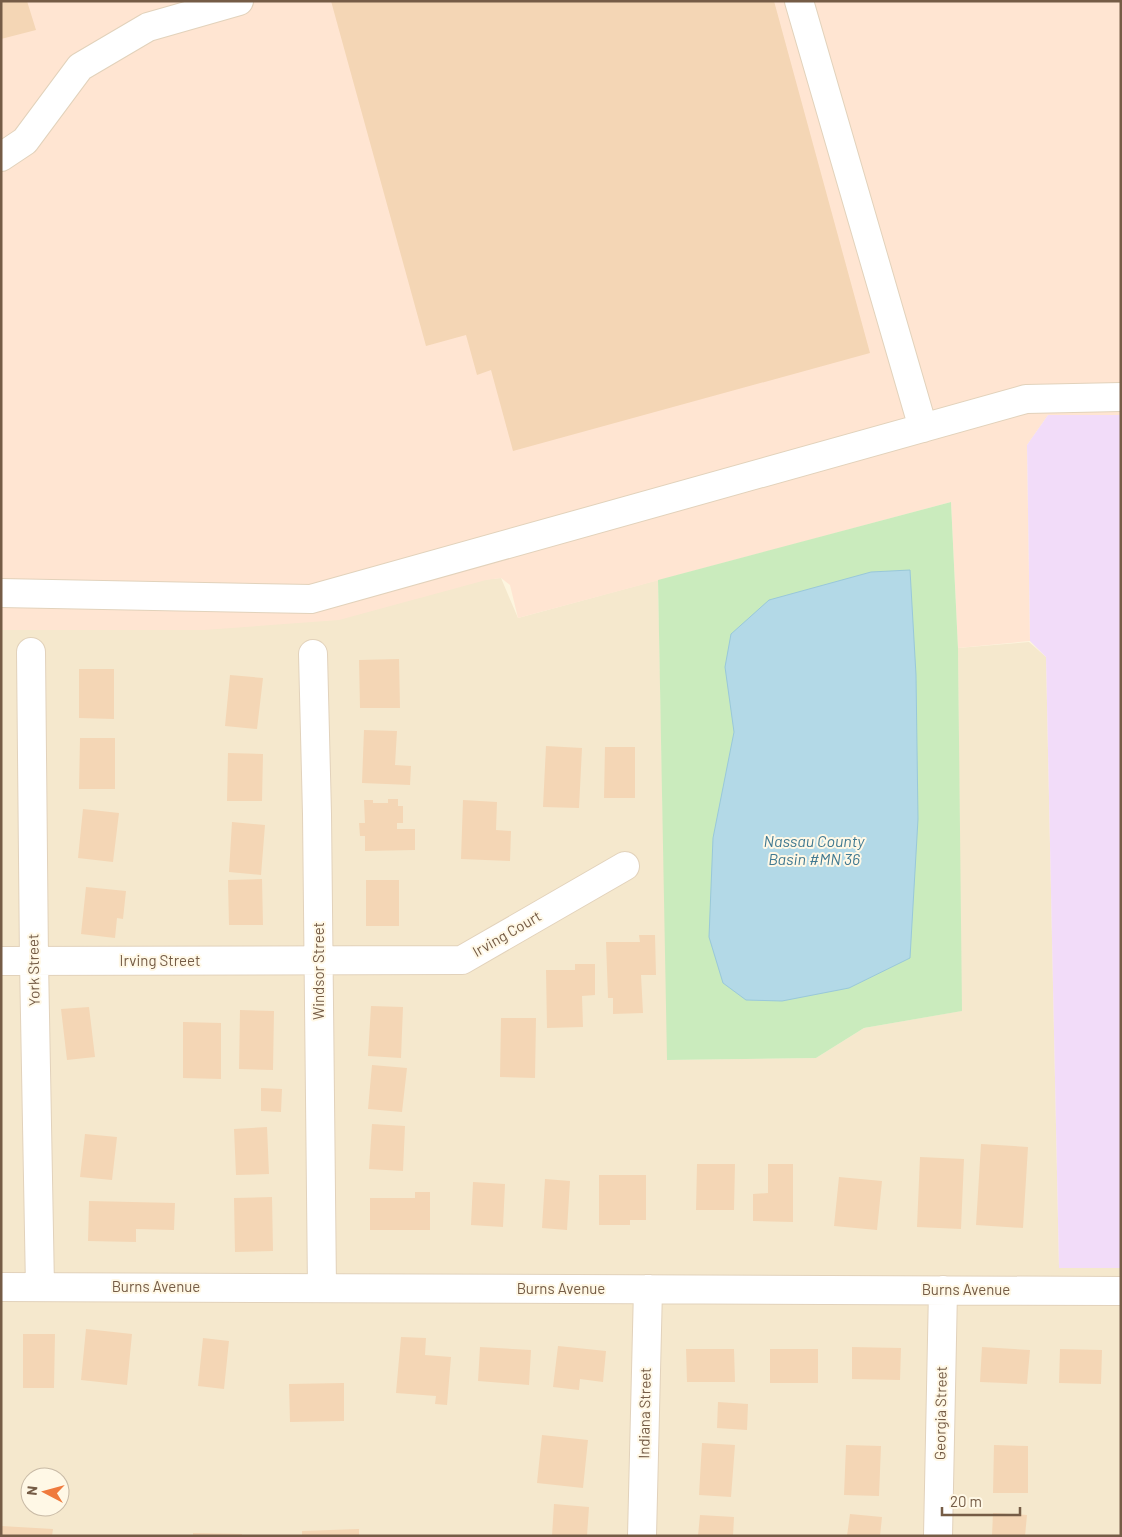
<svg xmlns="http://www.w3.org/2000/svg" width="1122" height="1537" font-family="Barlow,sans-serif">
<style>
.residential{fill:#f5e8cd;fill-rule:evenodd}
.commercial{fill:#ffe5d2}
.education{fill:#f2dcf9}
.green{fill:#caebbd}
.water{fill:#b3d9e7;stroke:#99c8da}
.building{fill:#f4d6b5}
.lines{fill:none;stroke-linecap:round;stroke-linejoin:round}
.minor-casing{stroke:#e2d2bb;stroke-width:30}
.minor{stroke:#fff;stroke-width:28}
.labels{text-anchor:middle;stroke-width:4;stroke-linejoin:round;paint-order:stroke}
.street-label{font-size:15px;fill:#755c46;stroke:#fff8e6}
.water-label{font-size:16px;font-style:italic;fill:#417991;stroke:#fff8e6}
</style>
<rect width="100%" height="100%" fill="#fdf5df"/>
<path class="residential" d="M501,578l17,40 140,-38 10,480 148,-2 48,-30 97,-17 -3,-363 71,-6 17,15 13,610 62,1v268h-1120v-910zM30,1477h30v30h-30z"/>
<path class="commercial" d="M1,1h1120v414h-73l-21,30 3,196 -72,7 -7,-146 -433,116 -8,-33 -9,-7 -15,2 -147,40 -135,10h-203z"/>
<path class="education" d="M1048,415h73v853h-62l-13,-611 -16,-16 -3,-196z"/>
<path class="green" d="M951,502l7,146 4,363 -98,17 -48,30 -149,2 -9,-480z"/>
<path class="water" d="M910,570l6,105 2,144 -8,139 -61,30 -67,13 -36,-1 -23,-17 -14,-46 4,-99 21,-106 -9,-65 6,-33 38,-34 102,-28z"/>
<path class="building" d="M1,1h26l9,29 -35,9z
M331,1h443l96,352 -357,98 -22,-81 -14,5 -11,-40 -40,11z
M399,659l1,49h-40l-1,-48z
M79,669h35v50l-35,-1z
M230,675l33,3 -6,51 -32,-3z
M364,730l33,1 -2,34 16,1 -1,19 -48,-2z
M80,738h35v51h-36z
M546,746l36,2 -3,60 -36,-1z
M605,747h30v51h-31z
M228,753l35,1 -1,47h-35z
M388,799h10v7h5v17h-6v6h18v21l-50,1v-15h-5l-1,-13h6l-1,-23h9v3h15z
M463,800l34,2 -1,28 15,1 -1,30 -49,-2z
M83,809l36,4 -6,49 -35,-4z
M232,822l33,3 -4,50 -32,-3z
M262,879l1,46h-34l-1,-45z
M366,880h33v46h-33z
M86,887l40,4 -3,28 -6,-1 -2,20 -34,-4z
M639,935h16l1,40h-15l2,38 -30,1v-16h-5l-2,-56h34z
M575,964h20v31l-13,1 1,31 -36,1 -1,-58h29z
M371,1006l32,1 -2,51 -33,-2z
M89,1007l6,50 -28,3 -6,-51z
M240,1010l34,1 -1,59 -34,-1z
M501,1018h35l-1,60 -35,-1z
M183,1022l38,1v56l-38,-1z
M372,1065l35,3 -5,44 -34,-3z
M261,1088l21,1 -1,23 -20,-1z
M372,1124l33,2 -2,45 -34,-2z
M267,1127l2,47 -33,1 -2,-46z
M85,1134l32,3 -5,43 -32,-3z
M981,1144l47,3 -5,81 -47,-3z
M920,1157l44,2 -3,70 -44,-2z
M697,1164h38l-1,46h-38z
M768,1164h25v58l-40,-1v-27l15,-1z
M599,1175h47v45h-16v5h-31z
M839,1177l43,4 -5,49 -43,-4z
M545,1179l25,2 -3,49 -25,-2z
M473,1182l32,2 -2,43 -32,-2z
M415,1192h15v38h-60v-32h45z
M272,1197l1,54 -38,1 -1,-54z
M89,1201l86,2 -1,27 -38,-1v13l-48,-1z
M86,1329l46,5 -5,51 -46,-5z
M23,1334h32l-1,54h-31z
M401,1337l25,1 -1,17 26,2 -4,48 -12,-1 1,-8 -40,-3z
M203,1338l26,3 -5,48 -26,-3z
M558,1346l48,5 -3,31 -23,-3 -1,11 -26,-3z
M480,1347l51,3 -2,35 -51,-4z
M852,1347l49,1 -1,32 -48,-1z
M982,1347l48,3 -3,34 -47,-2z
M686,1349h48l1,33h-48z
M770,1349h48v34h-48z
M1060,1349l42,1 -1,34 -42,-1z
M344,1383v38l-54,1 -1,-38z
M718,1402l30,2 -1,26 -30,-2z
M542,1435l46,5 -5,48 -46,-5z
M702,1443l33,2 -4,52 -32,-2z
M846,1445l35,1 -2,50 -35,-1z
M994,1445l34,1v47h-35z
M554,1504l35,3 -2,29h-35z
M993,1513l34,2 -2,21h-33z
M850,1514l32,3 -2,19h-33z
M700,1515l34,2 -1,19h-35z
M1,1526l52,3 -1,7h-51z
M359,1529v7h-57v-5z
M193,1533l49,1v2h-49z"/>
<g class="lines">
<defs>
<path id="minor" d="M799,1l124,427
M1,157l24,-16 55,-74 68,-40 91,-26
M1,593l310,6 715,-200 95,-2
M31,652l3,309 6,326
M313,654l4,160 5,474
M1,961l461,-1 163,-94
M1,1287l1120,4
M642,1536l6,-247
M938,1536l5,-246"/>
</defs>
<use href="#minor" class="minor-casing"/>
<use href="#minor" class="minor"/>
</g>
<g class="labels">
<g class="street-label">
<text transform="translate(507 934) rotate(-30)" y="5">Irving Court</text>
<text x="160" y="966">Irving Street</text>
<text transform="translate(34 970) rotate(-91)" y="5">York Street</text>
<text transform="translate(319 971) rotate(-90)" y="5">Windsor Street</text>
<text x="156" y="1292">Burns Avenue</text>
<text x="561" y="1294">Burns Avenue</text>
<text x="966" y="1295">Burns Avenue</text>
<text transform="translate(645 1413) rotate(-89)" y="5">Indiana Street</text>
<text transform="translate(941 1413) rotate(-89)" y="5">Georgia Street</text>
</g>
<g class="water-label">
<text x="814" y="847">Nassau County<tspan x="814" dy="18">Basin #MN 36</tspan></text>
</g>
</g>
<rect width="1122" height="1537" fill="none" stroke="#755c46" stroke-width="5"/>
<g transform="translate(45 1492) rotate(276)"><circle r="24" fill="#fff8e6" stroke="#c8baa6"/>
<path d="M0-4L9 19L0 12L-9 19Z" fill="#ef7a3d"/>
<text y="-8" font-size="14" font-weight="bold" text-anchor="middle" fill="#755c46">N</text>
</g>
<path d="M942 1507v8h78v-8" fill="none" stroke="#755c46" stroke-width="2.5"/>
<text x="950" y="1507" font-size="15" fill="#755c46" stroke="#fff8e6" stroke-width="4" paint-order="stroke">20 m</text>
</svg>
